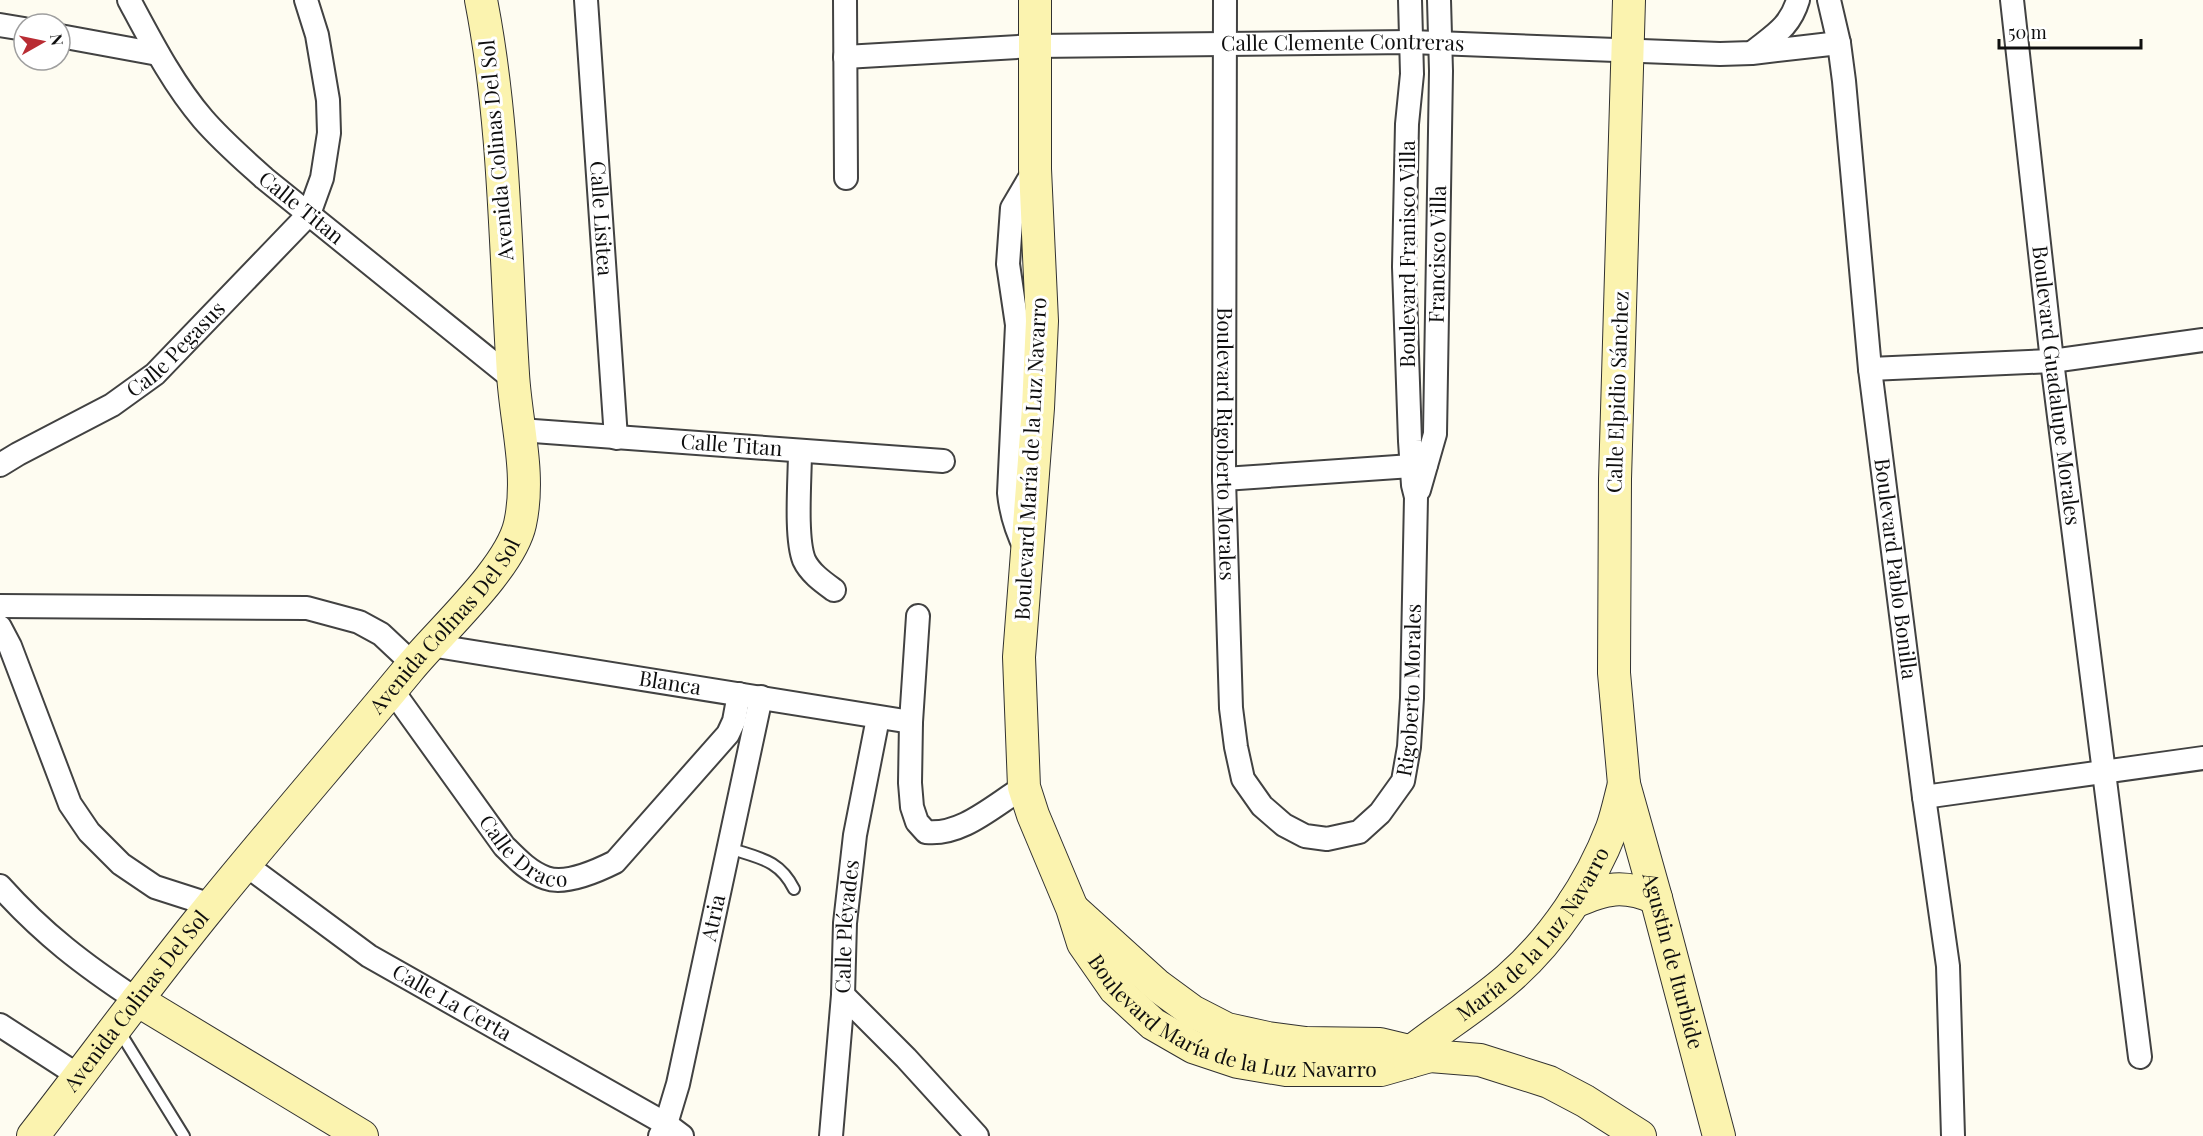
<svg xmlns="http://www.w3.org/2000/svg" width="2203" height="1136" font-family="'Playfair Display',serif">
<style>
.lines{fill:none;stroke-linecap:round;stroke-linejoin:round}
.lane-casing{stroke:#424242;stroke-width:14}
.street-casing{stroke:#424242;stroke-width:26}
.secondary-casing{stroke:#313131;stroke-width:34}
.lane{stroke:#fff;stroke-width:10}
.street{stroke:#fff;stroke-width:22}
.secondary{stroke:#fbf3af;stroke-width:32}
.labels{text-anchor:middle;stroke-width:6;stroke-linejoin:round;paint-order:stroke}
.street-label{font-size:21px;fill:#0f0f0f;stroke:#fff}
</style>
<rect width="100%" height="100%" fill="#fefcf1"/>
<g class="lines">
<defs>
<path id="lane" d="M729,848c29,10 50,11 65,41
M118,1029l66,107"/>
<g id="street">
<path id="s1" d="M129,0c22,41 44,84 74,119 19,22 40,40 61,59l249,201"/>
<path id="s2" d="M586,0l30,438"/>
<path d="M845,0l1,178"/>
<path id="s3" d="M1225,0l-1,479 7,229 5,39 7,32 19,27 22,19 21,11 22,3 32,-7 21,-19 23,-32 6,-34 3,-49 4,-201 -3,-12 -3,-44 -6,-174 3,-143 5,-50 -2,-74"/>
<path id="s4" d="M1829,0l10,43 5,38 26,288 54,428 24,169 5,170"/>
<path id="s5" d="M2012,0l40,361 88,696"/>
<path d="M0,25l24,4"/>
<path d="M60,36l98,18"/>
<path d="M1753,52c21,-17 37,-25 45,-52"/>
<path id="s6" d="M845,57l190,-11 376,-4 309,12 32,-1 87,-10"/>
<path d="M1870,369l182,-8 151,-21"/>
<path id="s7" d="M520,430l423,31"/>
<path d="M800,451c0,27 -5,86 4,109 6,13 19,22 30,30"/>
<path id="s8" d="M0,465l18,-11 94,-49 43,-31 154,-160 13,-36 7,-45 -1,-33 -11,-65 -11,-35"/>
<path d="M1224,479l202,-14"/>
<path id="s9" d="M1419,490l16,-56 6,-363 -2,-71"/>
<path d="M1026,550c-10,-20 -15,-36 -17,-57l8,-168 -9,-61 4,-56 23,-39"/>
<path d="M0,606l307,2 52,14 22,12 32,30"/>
<path d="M918,616l-7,106 -1,61 2,24 5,15 9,10c36,4 68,-27 98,-45"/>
<path d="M0,627l10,19 60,158 19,28 32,32 34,23 56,18"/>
<path id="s10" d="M430,645l481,77"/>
<path id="s11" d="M392,690l112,156c12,12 25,26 42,32 19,7 51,-7 69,-16l113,-128 6,-13 5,-27"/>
<path d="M1924,797l279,-39"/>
<path id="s12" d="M246,865l123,91 297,168 16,12"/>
<path d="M0,886c43,48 84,79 137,114"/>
<path d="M843,995l63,63 71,78"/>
<path d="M0,1025l79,51"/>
<path id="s13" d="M660,1136l6,-12 12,-40 83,-387"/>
<path id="s14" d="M831,1136l12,-141 2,-72 10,-88 23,-117"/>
</g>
<g id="secondary">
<path id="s15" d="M1035,0v169l7,152 -4,87 -19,249 5,130 9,28 39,93 11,35 32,46 38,35 40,23 45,15 48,8h95l49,-14"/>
<path id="s16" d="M1629,0l-14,479 -1,194 10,111 32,114 63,238"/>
<path d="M1574,902c32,-14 49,-18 82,-4"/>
<path d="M1074,910l84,76 34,25 35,18 41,9 38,5 74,1 50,12 50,4 69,22 36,19 55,35"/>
<path d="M137,1000l225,136"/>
<path id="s17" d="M1409,1062l3,-11c32,-25 66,-46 96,-72 45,-39 83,-96 104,-151 5,-14 8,-29 12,-44"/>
<path id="s18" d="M33,1136c59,-76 116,-154 177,-229 65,-80 133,-158 199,-238 30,-37 101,-100 111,-145 11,-50 -4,-100 -7,-150 -8,-125 -8,-251 -32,-374"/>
</g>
</defs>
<use href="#lane" class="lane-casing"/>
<use href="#street" class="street-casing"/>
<use href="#secondary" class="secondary-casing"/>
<use href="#lane" class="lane"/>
<use href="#street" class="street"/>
<use href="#secondary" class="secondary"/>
</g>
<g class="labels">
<g class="street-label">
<text dy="7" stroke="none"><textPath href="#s6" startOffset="498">Calle Clemente Contreras</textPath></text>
<text transform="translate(497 150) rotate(-95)" y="7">Avenida Colinas Del Sol</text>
<text dy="7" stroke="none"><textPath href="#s1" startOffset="273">Calle Titan</textPath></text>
<text dy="7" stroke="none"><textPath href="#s2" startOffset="219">Calle Lisitea</textPath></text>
<text transform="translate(1408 254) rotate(-90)" y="7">Boulevard Franisco Villa</text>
<text dy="7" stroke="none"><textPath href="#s9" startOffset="238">Francisco Villa</textPath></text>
<text dy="7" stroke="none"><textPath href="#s8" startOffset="212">Calle Pegasus</textPath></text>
<text dy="7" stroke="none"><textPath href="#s5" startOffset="388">Boulevard Guadalupe Morales</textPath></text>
<text transform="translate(1618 392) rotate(-88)" y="7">Calle Elpidio Sánchez</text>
<text dy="7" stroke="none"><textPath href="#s3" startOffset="444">Boulevard Rigoberto Morales</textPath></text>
<text dy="7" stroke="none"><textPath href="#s7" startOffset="212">Calle Titan</textPath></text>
<text transform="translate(1031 459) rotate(-87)" y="7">Boulevard María de la Luz Navarro</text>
<text dy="7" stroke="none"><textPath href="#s4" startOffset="573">Boulevard Pablo Bonilla</textPath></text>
<text dy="7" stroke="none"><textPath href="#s18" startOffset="656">Avenida Colinas Del Sol</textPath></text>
<text dy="7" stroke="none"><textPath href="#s10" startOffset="243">Blanca</textPath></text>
<text dy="7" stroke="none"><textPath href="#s3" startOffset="1080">Rigoberto Morales</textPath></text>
<text dy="7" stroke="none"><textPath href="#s11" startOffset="212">Calle Draco</textPath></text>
<text dy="7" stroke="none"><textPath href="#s13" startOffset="225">Atria</textPath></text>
<text dy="7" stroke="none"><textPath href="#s14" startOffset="210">Calle Pléyades</textPath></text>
<text dy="7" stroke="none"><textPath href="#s17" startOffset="182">María de la Luz Navarro</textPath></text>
<text dy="7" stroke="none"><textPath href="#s16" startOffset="968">Agustin de Iturbide</textPath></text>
<text dy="7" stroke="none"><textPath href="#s18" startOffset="170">Avenida Colinas Del Sol</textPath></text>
<text dy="7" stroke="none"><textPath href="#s12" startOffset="248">Calle La Certa</textPath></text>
<text dy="7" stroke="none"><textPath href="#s15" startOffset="1134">Boulevard María de la Luz Navarro</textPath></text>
</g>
</g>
<g transform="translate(42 42) rotate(81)"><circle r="28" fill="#ffffff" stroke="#9f9f9f" stroke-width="1.5"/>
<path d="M0-4.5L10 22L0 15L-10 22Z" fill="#b92c33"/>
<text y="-9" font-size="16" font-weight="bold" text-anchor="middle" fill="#0f0f0f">N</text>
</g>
<path d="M1999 39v9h142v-9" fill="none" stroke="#0f0f0f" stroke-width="3"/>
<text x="2008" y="39" font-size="18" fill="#0f0f0f" stroke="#ffffff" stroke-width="4.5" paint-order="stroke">50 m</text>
</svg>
